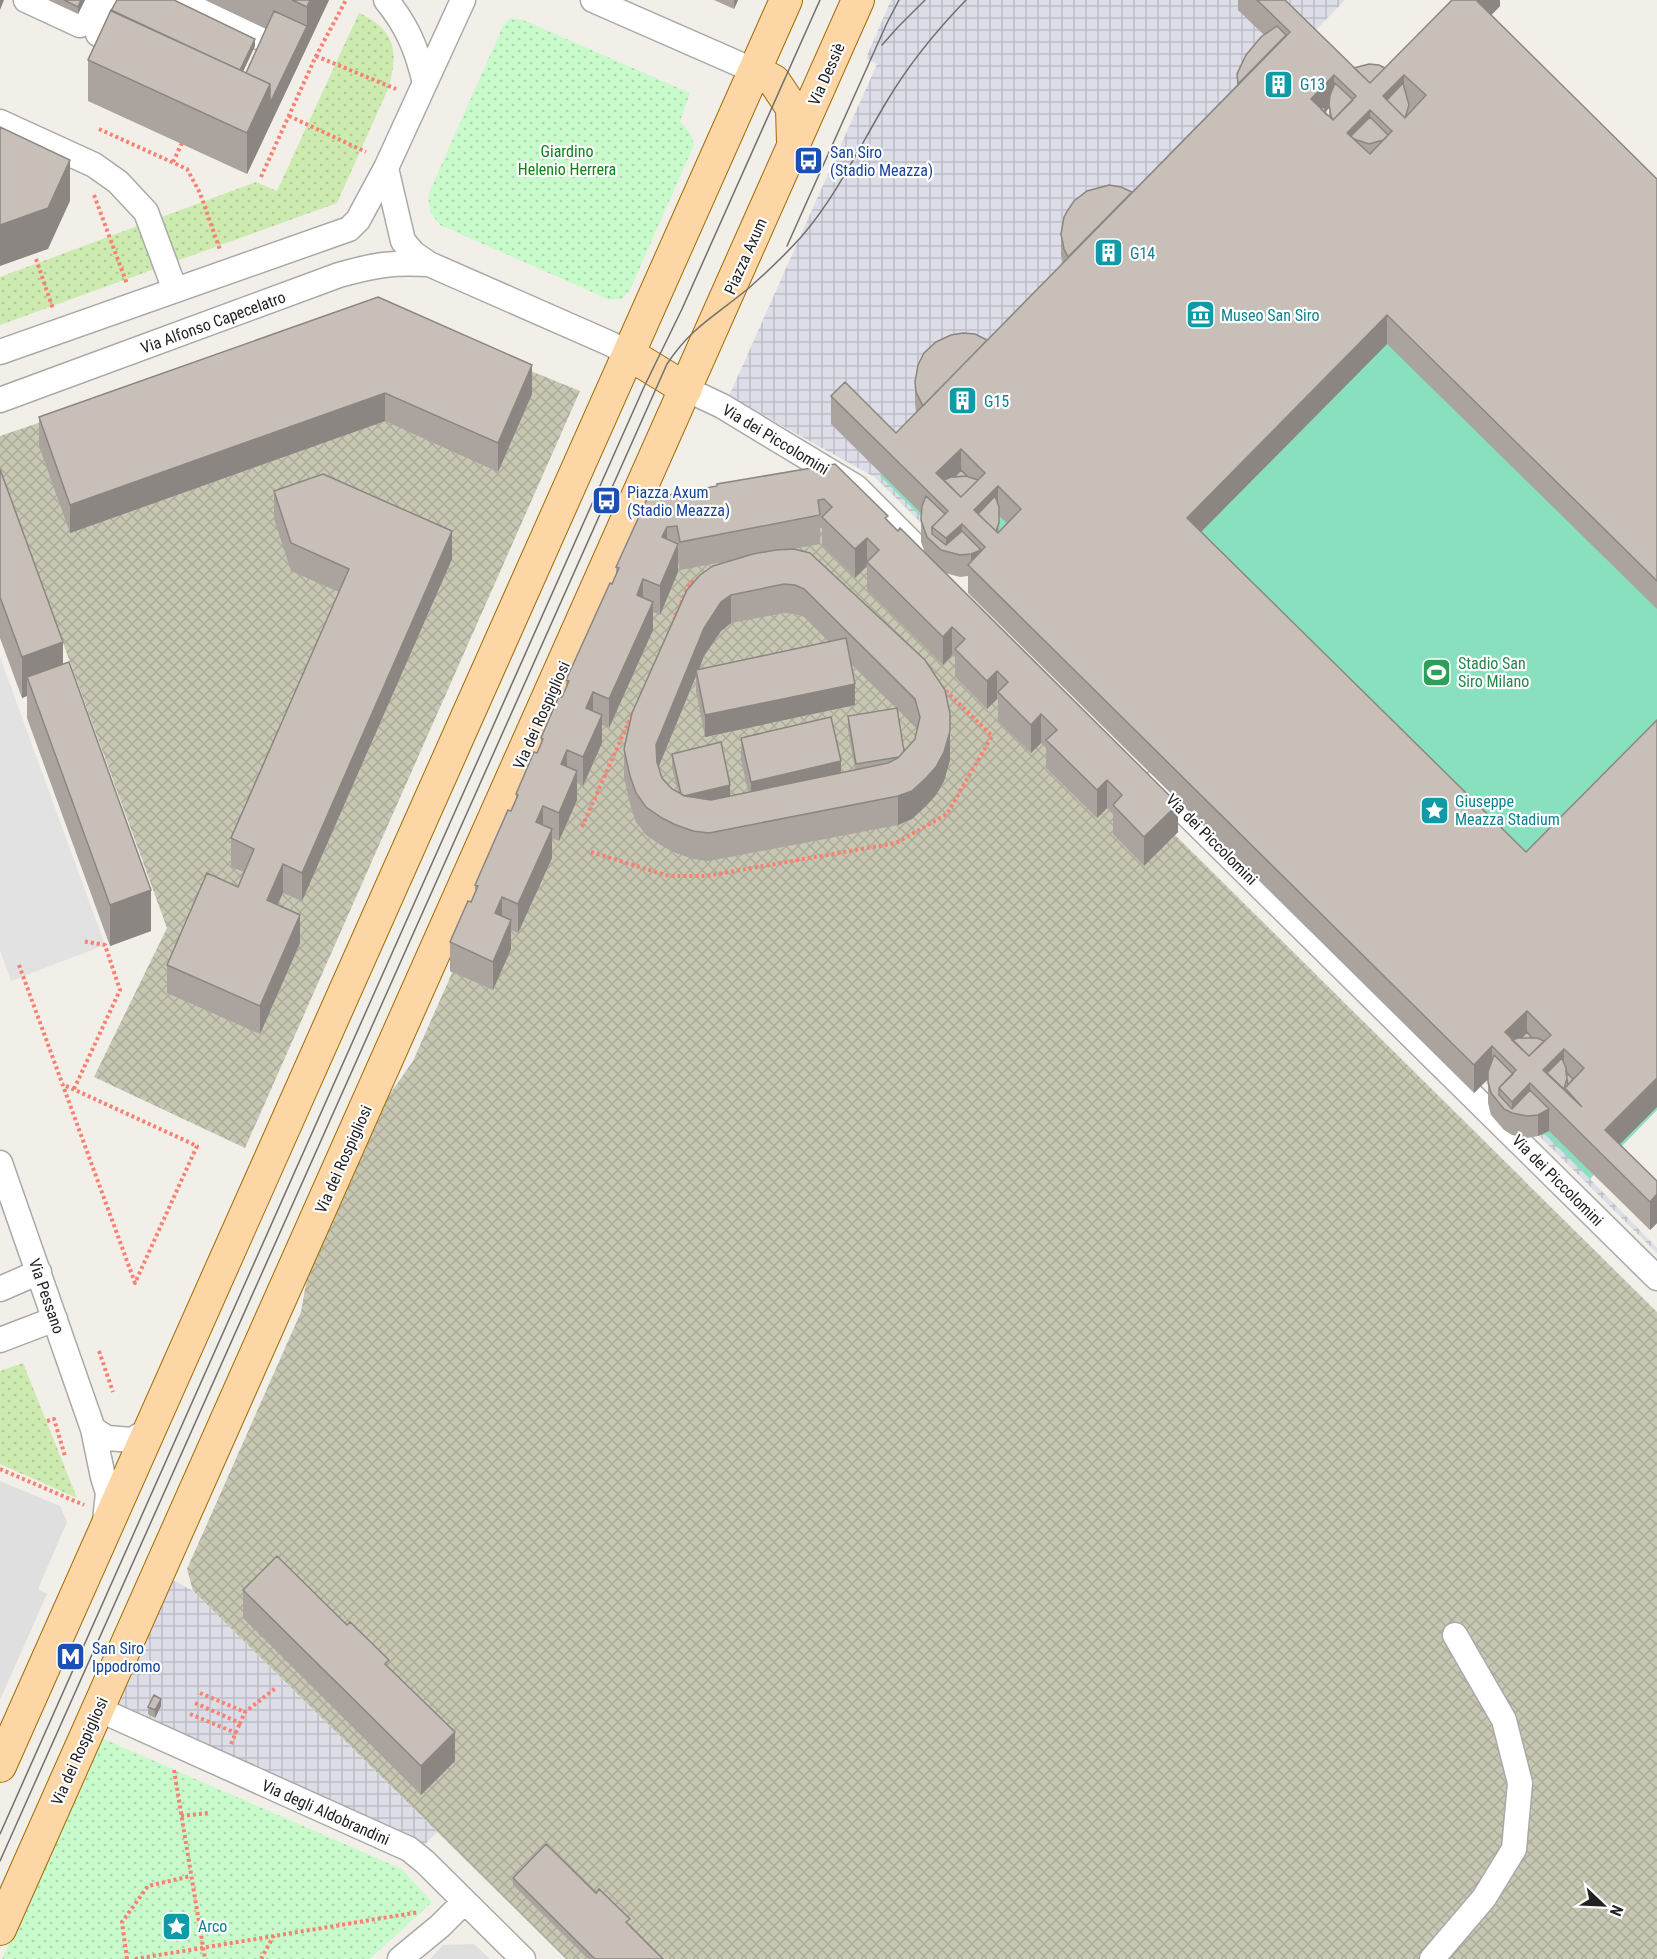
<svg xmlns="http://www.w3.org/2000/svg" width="1657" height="1959" font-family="'Roboto Condensed',sans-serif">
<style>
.residential{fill:#e0dfdf}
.construction{fill:url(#construction-cross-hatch)}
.grass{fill:url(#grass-dots)}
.park{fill:url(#park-dots)}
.pitch{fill:#88e0be}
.parking{fill:#e2e2e2}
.plaza{fill:url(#plaza-grid)}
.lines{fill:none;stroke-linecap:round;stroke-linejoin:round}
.minor-casing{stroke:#a9a9a9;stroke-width:27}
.major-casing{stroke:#a06b00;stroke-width:34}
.path{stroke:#fa8072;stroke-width:4;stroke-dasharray:3 3;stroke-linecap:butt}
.minor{stroke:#fff;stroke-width:24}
.major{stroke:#fcd6a4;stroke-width:32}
.tram{stroke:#707070;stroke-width:1.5}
.wall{fill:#aba49e;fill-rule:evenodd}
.shaded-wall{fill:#8b8681}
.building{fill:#c7bfb8;stroke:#8b8681;stroke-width:1.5;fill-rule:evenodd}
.labels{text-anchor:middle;stroke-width:4.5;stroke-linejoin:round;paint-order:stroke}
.street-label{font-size:16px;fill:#222;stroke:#fff}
.culture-label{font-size:16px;fill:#0d838f;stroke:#fff;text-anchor:start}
.park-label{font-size:16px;fill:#0c8416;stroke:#fff}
.transit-label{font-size:16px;fill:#164399;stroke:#fff;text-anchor:start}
.leisure-label{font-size:16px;fill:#27864d;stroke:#fff;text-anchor:start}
</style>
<defs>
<pattern id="construction-cross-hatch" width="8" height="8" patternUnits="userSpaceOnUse" patternTransform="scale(1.5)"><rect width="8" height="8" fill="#c7c7b4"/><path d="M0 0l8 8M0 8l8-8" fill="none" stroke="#abab9a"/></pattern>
<pattern id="grass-dots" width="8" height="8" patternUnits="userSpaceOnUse" patternTransform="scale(1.5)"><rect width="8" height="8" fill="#cdebb0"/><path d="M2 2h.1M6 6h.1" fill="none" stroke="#b0c997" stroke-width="1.8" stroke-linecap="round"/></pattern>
<pattern id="park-dots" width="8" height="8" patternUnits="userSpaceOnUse" patternTransform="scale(1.5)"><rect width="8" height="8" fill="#c8facc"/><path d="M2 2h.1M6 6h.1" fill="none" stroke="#acd6af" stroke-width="1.8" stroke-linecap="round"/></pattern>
<pattern id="plaza-grid" width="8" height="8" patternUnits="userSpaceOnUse" patternTransform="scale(1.5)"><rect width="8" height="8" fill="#dddde8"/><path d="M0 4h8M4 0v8" fill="none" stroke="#bdbdc7"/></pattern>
</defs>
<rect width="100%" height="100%" fill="#f2efe9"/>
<path class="residential" d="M0,1481l60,25 7,16 -29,67 9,5 -47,106z
M474,1944l16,15h-60l13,-14z"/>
<path class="construction" d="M376,308l204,83 -335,757 -151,-71 73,-149 -167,-458v-34z
M835,492l343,340 -3,3 482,477v647h-1091l-373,-368 -6,-22 114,-257 7,-40 77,-171 28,-40 39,-88 -2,-2 197,-444z"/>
<path class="grass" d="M359,13c37,17 40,39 29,76l-51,114 -337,122v-48l256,-95 21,9z
M23,1363l54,135 -77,-34v-93z"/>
<path class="park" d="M510,18l13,2 167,73 -10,28 10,12 4,12 -65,147 -8,7 -11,1 -170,-75 -10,-13 -2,-17 75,-169z
M99,1737l303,132 30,33 -62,57h-368z"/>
<path class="pitch" d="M1434,43l223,218v849l-70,72 -711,-704 461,-336z"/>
<path class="parking" d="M0,657l105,288 -94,36 -11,-31z"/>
<path class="plaza" d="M891,0h454l-465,476 711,704 66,68v5l-781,-775 -147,-82 148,-332 -11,-6z
M175,1581l18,10 244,241 -13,13 -311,-140 55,-123z"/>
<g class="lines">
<defs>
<path id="minor" d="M26,0l54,25 12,-25
M114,0l-16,34 31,15
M181,0l77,37
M386,0c22,27 31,50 39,83
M593,0l162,71
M0,122l94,43 24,17 28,30 29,78
M386,168l17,73 10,12 16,11 182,80 18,10
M0,352l349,-123 9,-9 28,-52 77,-168
M686,389l36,17 134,81 65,65
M0,400l339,-125c35,-10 54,-13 90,-11
M1155,783l502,495
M0,1163l93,266 10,48 5,16 -3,28
M0,1289l39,-17
M0,1340l55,-21
M93,1429l14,9 25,2 18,-11
M98,1709l311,140 16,13 98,97
M400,1959l40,-33 24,-24
M1432,1959l52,-61 30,-49 6,-66 -16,-63 -49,-85"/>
<path id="major" d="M755,71l19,10 18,27 1,36
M629,354l57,35
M0,1766l786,-1766
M0,1929l858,-1929"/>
</defs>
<use href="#minor" class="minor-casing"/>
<use href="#major" class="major-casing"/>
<path class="path" d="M316,56l80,33
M289,116l77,36
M99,129l88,40 13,24 20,57
M173,162l9,-19
M261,177l55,-121 30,-56
M94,195l33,89
M36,259l17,50
M674,620l16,-38 8,-2
M582,827l51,-115
M591,852l78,24h37l190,-33 51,-29 45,-78 -50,-49
M19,965l116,318 62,-137 -135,-62
M74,1089l46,-99 -15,-45 -23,-4
M99,1351l14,41
M47,1421l7,-2 11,37
M0,1469l84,36
M200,1693l45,19
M195,1703l45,20 5,-11 32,-25
M190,1714l46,19
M231,1744l9,-21
M174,1770l31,189
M181,1816l27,-3
M127,1959l-5,-37 26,-36 43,-10
M135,1959l284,-47
M261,1959l13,-24"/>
<use href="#minor" class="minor"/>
<use href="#major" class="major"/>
<path class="tram" d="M882,45l16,-18 27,-27
M787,246l100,-223 12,-23
M0,1834l644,-1447 38,-78 138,-309
M0,1861l667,-1497c25,-38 50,-49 83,-77 18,-16 36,-33 52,-51 35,-41 58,-90 85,-135 22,-37 49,-70 79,-101"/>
</g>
<path class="wall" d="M48,0h37l-7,14z
M205,0h124l-82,174 -159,-73v-41l167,-14 -12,25 3,2 20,-44z
M714,0h24l-4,9z
M1238,0h47l69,68h31l115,-68v6l-9,9 166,164v430l-270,-265 -186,188 325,320 131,-132v387l-37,37 37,37v42l-7,7 -101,-99 -11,5 -11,2 -15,-3 -8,-5 -13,-15 -3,-12v-24l-14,14 -506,-500v-17l-8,1 -15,-4 233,259 -34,34 -31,-32v-20l-6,-6 -10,10 -51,-50v-20l-5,-5 -10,10 -33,-32v-21l-1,-1 -10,10 -32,-32v-20l-3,-2 -9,10 -76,-75v-24l-12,12 -33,-33v-17h-2v16l-32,6 137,110 25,100 -6,21 -8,14 -10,11 -14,13 -14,6 -189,36 -16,-2 -17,-6 -14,-7 -16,-11 -10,-13 -6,-18 -6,-27v-28l109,-189 -53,10 -2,-9v11l-18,43 -7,-3v18l-44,98 -7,-3v18l-19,43 -6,-3v17l-18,41 -7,-3v20l-34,75 -7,-3v19l-18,41 -43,-19v-29l21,-40 4,-10v-7l41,-85v-6l21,-41 4,-8v-7l25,-51v-7l50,-106v-7l31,-68 188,-35 53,57 10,10 27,22 -4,-11v-29l-90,-89v-28l65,37 20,-20 -1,-10v-21l72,-42 76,-77 -2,-8v-21l71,-42 105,-107v-11l27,-39 -26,-25zM1329,108v8l-3,-2v-2zM999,516l8,7 -8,8zM784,613l11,1 9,3 25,25 -130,27 5,-13 17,-25 10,-8zM851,664l45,44 -48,8v14l7,40 -14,3 -100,-35v21l7,33 -18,4 -58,-42v14l6,24 -6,-3 -10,-11 -4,-10 38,-92v15l9,46 150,-32zM898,710l17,17 2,5 -2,7 -11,12z
M378,297l154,97 -34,78 -113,-51 -315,112 -31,-87v-29z
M0,469l63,195 88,267 -41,15 -83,-228v-22l-5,2 -22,-60z
M274,491l178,68 -150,342 -19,-8 -6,12 23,38 -40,91 -93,-41v-28l71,-78 6,-15 -13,-5v-29l108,-246 -48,-21 -17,-52z
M243,1590l146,77 66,94 -34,34 -178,-177z
M161,1706l-6,12 -7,-4v-7z
M513,1878l117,48 33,33h-75l-75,-74z"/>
<path class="shaded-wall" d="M0,0h4l-4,10z
M81,0h4l-7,14v-7z
M310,0h19l-82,174v-41l23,-49 37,-58v-19z
M734,0h4l-4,9z
M1478,0h22v6l-23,24v-29z
M255,39v7l-20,43v-7z
M1334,75v28l-5,1v4l-15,15 -3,-24z
M1404,75v28l-10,11 -11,-16 -13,13v27h-21l-14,-13z
M70,160v41l-22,48 -48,17v-41z
M1387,315v29l-200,202v-28z
M532,365v29l-34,78v-29z
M385,393v28l-315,112v-28z
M961,449v28l-25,24v-28z
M998,486v28l-13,14 -11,-16 -12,13v27l-16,-1v-13z
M667,527v29l-5,-19z
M452,531v28l-150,342v-28z
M867,538v28l-12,12v-29z
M678,544v28l-18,43v-29z
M981,550v21l-10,-3v-14z
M643,579v28l-6,-12z
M731,595v28l-10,8 -17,25 -7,18 -1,-4v6l-40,97v-28l48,-117 17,-26z
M653,602v28l-44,98v-29z
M952,627v28l-9,10v-28z
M63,642v41l-36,-6v19l-5,2v-41z
M997,671v28l-10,10v-28z
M855,684v21l-150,32v-22z
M593,692v29l-7,-13z
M950,714v46l-6,21 -8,14 -10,11 -14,13 -14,6v-29z
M1041,714v29l-10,10v-28z
M602,715v28l-19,43v-29z
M567,750v28l-6,-14z
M841,761v22l-90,20v-21z
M577,771v29l-18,41v-28z
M1107,780v28l-10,10v-28z
M730,785v15l-48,11v-15z
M1178,804v28l-34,34v-29z
M543,806v28l-7,-12z
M552,829v29l-34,75v-29z
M283,864v29l-16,35v-28z
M151,890v41l-41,15v-41z
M502,897v29l-7,-13z
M300,915v28l-40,91v-28z
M511,920v29l-18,41v-28z
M1527,1011v29l-22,21v-29z
M1492,1046v29l-18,18v-28z
M1564,1049v28l-10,10 -11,-16 -13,13v28l-18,1v-11z
M1657,1078v29l-52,52v-29z
M1549,1109v22l-11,5v-21z
M1657,1194v29l-7,7v-28z
M161,1699v7l-6,12v-8z
M455,1732v29l-34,34v-29z"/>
<path class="building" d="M64,0h17l-3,7z
M117,0h57l81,39 -15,31 -129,-59z
M292,0h18l-3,7z
M1257,0h28l85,83 82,-83h26l-1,1 180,178v402l-270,-266 -200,203 339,334 131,-132v358l-52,52 52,51v13l-7,8 -120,-119 -18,19 -13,-14 17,-18 -24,-24 -18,19 -506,-500 17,-18 -23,-23 -16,14 -14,-11 16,-16 -117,-115 14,-14 51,51 394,-401zM1334,75l22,21 -23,24 -22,-21zM1404,75l22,20 -21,23 -22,-22zM1370,110l22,21 -22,23 -23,-21zM961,449l24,24 -24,24 -25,-24zM998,486l23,23 -23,24 -24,-23zM1527,1011l24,24 -22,21 -24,-24zM1564,1049l20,19 -19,20 17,19 -39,-37z
M111,10l159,74 -23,49 -159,-73z
M274,11l33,15 -37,77v-19l-24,-11z
M1277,26l9,9 -48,49 -1,-10 9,-19 15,-18z
M1369,64l10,1 6,3 -15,15 -16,-15z
M1335,83l18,17 -20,20 -2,-4 -2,-12 1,-9z
M1403,83l6,22 -4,13 -18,-18z
M1324,106l2,8 -5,-5z
M1370,117l18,18 -5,5 -14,4 -15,-5 -3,-3z
M0,127l70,33 -22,48 -48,17z
M1109,185l12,2 11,5 -64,65 -4,-8 -3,-15 3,-17 4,-7 6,-9 13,-10z
M378,297l154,68 -34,78 -113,-50 -315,112 -31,-88z
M963,333l12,1 12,6 -64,66 -7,-14 -1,-10 3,-17 6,-12 12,-11 15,-7z
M835,464l53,52 -3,2 13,13 2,-3 278,276 -34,33 -31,-32 9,-10 -15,-15 -10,10 -51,-50 11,-10 -16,-16 -10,11 -33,-33 10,-10 -11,-11 -10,10 -32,-32 10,-10 -13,-12 -9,10 -76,-75 12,-12 -12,-12 -12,11 -33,-32 10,-10 -8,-8 -6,1 2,15 -140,27 -3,-16 -10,1 -5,10 16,7 -18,42 -17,-7 -6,16 16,7 -44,97 -16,-7 -7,16 16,7 -19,42 -16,-7 -6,14 16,7 -18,42 -16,-7 -7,16 16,7 -34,75 -16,-7 -7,16 16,7 -18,42 -43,-20 18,-41 3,1 7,-16 -3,-1 33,-75 3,1 7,-16 -2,-1 18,-42 3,1 6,-14 -2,-1 18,-42 3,1 7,-16 -3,-1 44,-97 2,1 7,-16 -3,-1 31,-68 70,-13v-2z
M0,469l63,173 -41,15 -22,-60z
M961,470l6,6 -13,1z
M323,474l129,57 -150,342 -19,-9 -16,36 33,15 -40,91 -93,-41 40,-92 31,14 16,-38 -23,-11 118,-269 -58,-26 -17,-52z
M966,476l12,4 -17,17 -17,-17 7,-3z
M926,496l19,18 -13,13v7l14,11 16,-14 19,19 -10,4 -11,1 -19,-5 -14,-13 -6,-17 1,-14z
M995,496l4,11v16l-3,8 -18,-17z
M794,549l16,4 115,107 20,30 5,24v17l-6,21 -8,15 -10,11 -14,13 -14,5 -189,37 -16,-2 -17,-6 -14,-7 -16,-11 -10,-14 -6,-17 -6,-27 8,-36 55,-123 13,-15 13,-9 40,-12 23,-4zM784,584l11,1 9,4 111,110 5,18 -5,22 -17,19 -10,5 -177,37 -26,-4 -13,-7 -10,-11 -5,-16 -1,-17 48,-117 17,-26 10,-7z
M846,638l9,46 -150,31 -9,-45z
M69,662l82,228 -41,15 -83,-228z
M897,708l7,43 -5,6 -43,7 -8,-48z
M831,717l10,44 -90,21 -10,-44z
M721,742l9,43 -46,11 -3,-2 -9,-40z
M1527,1032l5,6h-11z
M1518,1038h19l7,3 -15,15 -17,-16z
M1494,1055l19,19 -14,14v7l13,14 18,-19 19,19 -11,6 -11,1 -15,-3 -8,-4 -13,-16 -3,-11v-10z
M1562,1058l4,10 1,10 -3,11 -17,-16z
M1566,1072l7,7 -5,6z
M277,1556l70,69 3,-3 39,38 -4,4 70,68 -34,34 -178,-176z
M154,1695l7,4 -6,11 -7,-3z
M546,1844l50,49 3,-4 31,30 -4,3 37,37h-68l-82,-81z"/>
<defs>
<symbol id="building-square" viewBox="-11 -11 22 22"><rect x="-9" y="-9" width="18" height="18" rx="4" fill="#0f9aa8" stroke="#fff"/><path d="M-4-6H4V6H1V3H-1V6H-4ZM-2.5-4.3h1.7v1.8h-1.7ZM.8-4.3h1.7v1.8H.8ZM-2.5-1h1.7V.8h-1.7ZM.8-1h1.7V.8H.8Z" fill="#fff"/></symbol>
<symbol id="bus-square" viewBox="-11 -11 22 22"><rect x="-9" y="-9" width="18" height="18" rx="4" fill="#1a4fb4" stroke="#fff"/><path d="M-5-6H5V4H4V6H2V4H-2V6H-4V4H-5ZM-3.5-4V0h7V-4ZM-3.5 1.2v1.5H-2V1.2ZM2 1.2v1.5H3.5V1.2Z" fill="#fff"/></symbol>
<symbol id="museum-square" viewBox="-11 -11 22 22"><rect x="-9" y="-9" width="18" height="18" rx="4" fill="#0f9aa8" stroke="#fff"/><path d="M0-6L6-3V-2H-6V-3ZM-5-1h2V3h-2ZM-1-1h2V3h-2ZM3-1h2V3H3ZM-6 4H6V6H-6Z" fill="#fff"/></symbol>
<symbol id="stadium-square" viewBox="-11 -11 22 22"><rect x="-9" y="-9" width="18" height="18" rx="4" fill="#2e9e5b" stroke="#fff"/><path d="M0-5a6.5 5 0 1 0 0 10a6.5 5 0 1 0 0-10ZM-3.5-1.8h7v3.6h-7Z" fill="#fff"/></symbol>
<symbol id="sight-square" viewBox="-11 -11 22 22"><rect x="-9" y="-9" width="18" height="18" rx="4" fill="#0f9aa8" stroke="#fff"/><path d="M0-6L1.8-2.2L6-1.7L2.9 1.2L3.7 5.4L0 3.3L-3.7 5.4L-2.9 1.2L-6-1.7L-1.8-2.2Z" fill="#fff"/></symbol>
<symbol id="metro-square" viewBox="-11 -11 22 22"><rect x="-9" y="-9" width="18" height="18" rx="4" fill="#1a4fb4" stroke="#fff"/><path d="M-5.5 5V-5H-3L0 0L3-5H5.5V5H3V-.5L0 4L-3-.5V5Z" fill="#fff"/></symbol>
</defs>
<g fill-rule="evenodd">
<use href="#building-square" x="1262" y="68" width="33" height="33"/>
<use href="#bus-square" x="792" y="144" width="33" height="33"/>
<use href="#building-square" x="1092" y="236" width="33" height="33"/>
<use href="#museum-square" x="1184" y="298" width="33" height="33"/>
<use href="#building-square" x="946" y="384" width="33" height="33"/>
<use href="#bus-square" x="590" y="484" width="33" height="33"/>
<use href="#stadium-square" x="1420" y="656" width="33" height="33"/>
<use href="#sight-square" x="1418" y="794" width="33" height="33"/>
<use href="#metro-square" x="54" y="1640" width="33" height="33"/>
<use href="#sight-square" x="160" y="1910" width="33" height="33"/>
</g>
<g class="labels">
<g class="street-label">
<text transform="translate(826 74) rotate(-66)" y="6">Via Dessiè</text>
<text transform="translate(745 256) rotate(-66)" y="6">Piazza Axum</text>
<text transform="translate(213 322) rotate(-20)" y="6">Via Alfonso Capecelatro</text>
<text transform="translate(776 439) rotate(31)" y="6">Via dei Piccolomini</text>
<text transform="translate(541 715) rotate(-66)" y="6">Via dei Rospigliosi</text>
<text transform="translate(1212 839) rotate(45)" y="6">Via dei Piccolomini</text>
<text transform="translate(343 1159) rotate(-66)" y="6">Via dei Rospigliosi</text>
<text transform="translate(1558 1180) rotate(45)" y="6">Via dei Piccolomini</text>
<text transform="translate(47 1296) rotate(71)" y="6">Via Pessano</text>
<text transform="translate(79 1751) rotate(-66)" y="6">Via dei Rospigliosi</text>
<text transform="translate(326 1812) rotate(24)" y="6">Via degli Aldobrandini</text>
</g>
<g class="culture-label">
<text x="1300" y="90">G13</text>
<text x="1130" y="259">G14</text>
<text x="1221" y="321">Museo San Siro</text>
<text x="984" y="407">G15</text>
<text x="1455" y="807">Giuseppe<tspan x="1455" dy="18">Meazza Stadium</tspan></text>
<text x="198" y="1932">Arco</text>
</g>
<g class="park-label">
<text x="567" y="157">Giardino<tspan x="567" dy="18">Helenio Herrera</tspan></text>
</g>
<g class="transit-label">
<text x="830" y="158">San Siro<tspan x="830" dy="18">(Stadio Meazza)</tspan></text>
<text x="627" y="498">Piazza Axum<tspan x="627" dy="18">(Stadio Meazza)</tspan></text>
<text x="92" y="1654">San Siro<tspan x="92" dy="18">Ippodromo</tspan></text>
</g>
<g class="leisure-label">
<text x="1458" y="669">Stadio San<tspan x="1458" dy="18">Siro Milano</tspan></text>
</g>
</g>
<g transform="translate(1603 1905) rotate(113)" stroke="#ffffff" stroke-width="4.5" paint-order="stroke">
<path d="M0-4.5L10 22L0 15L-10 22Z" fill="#222222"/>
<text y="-9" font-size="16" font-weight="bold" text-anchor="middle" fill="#222222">N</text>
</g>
</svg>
